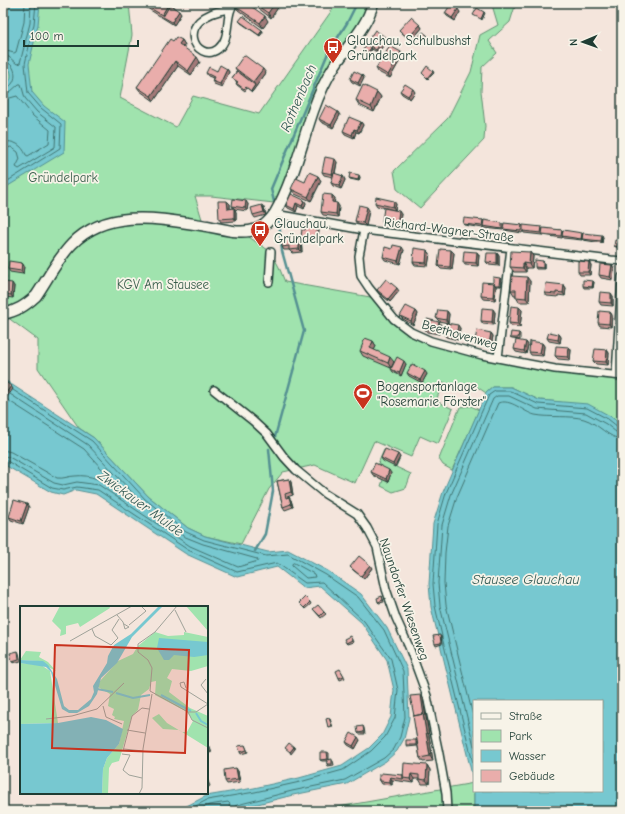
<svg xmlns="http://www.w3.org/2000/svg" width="625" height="814" font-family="'Comic Neue',sans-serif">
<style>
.green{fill:#a0e3ae;stroke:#609071}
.water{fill:#77c8d0;stroke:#549092;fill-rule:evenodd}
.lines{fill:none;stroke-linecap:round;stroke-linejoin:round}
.shore{stroke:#427572;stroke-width:1}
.stream{stroke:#549092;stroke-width:2.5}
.street-casing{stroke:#1f3d34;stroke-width:10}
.secondary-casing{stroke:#1f3d34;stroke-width:13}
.street{stroke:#f7f3e8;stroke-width:7}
.secondary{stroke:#f7f3e8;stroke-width:10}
.wall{fill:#c89593;stroke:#1f3d34}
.shaded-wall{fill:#a37978;stroke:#1f3d34}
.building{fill:#e9adab;stroke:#1f3d34}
.labels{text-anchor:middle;stroke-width:3.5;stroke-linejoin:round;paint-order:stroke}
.poi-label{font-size:13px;fill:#1f3d34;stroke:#f7f3e8;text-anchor:start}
.park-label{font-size:13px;fill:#395e4c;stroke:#f7f3e8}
.street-label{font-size:13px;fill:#1f3d34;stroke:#f7f3e8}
.water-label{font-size:14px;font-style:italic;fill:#315953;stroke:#f7f3e8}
.inset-river{fill:none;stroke:#77c8d0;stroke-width:2}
.inset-road{fill:none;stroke:#9fa299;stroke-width:1}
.view{fill:#c8321e;fill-opacity:0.15;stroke:#c8321e;stroke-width:2}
.inset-edge{fill:none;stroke:#1f3d34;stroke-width:2}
</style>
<rect width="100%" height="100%" fill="#f4e5dc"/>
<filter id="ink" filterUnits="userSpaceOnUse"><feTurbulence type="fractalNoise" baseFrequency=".025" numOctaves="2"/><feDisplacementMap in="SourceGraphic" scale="8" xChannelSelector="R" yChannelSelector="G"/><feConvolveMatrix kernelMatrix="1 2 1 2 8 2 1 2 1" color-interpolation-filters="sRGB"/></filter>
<g filter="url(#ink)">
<path class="green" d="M3,3h126l3,32 -12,63 56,29 17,-31 66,18 78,-111h35l-36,61 -53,131 -9,8 -63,-7h-16l9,30 39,7 28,19 8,15 6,15 91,16 35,34 71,23 140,21v49l-12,-9 -50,-14 -21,-2 -28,-13h-18l-7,6 -13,-9 -13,5 -17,-7 -7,19 17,8 -15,35 -18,-8 -9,21 -37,-16 -19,42 -40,-18 -32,7 -14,17 -28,55 -36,-8 -17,-8 -40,-32 -54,-58 -15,-10 -41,-60v-28l-35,-26z
M494,3h22l-6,19 -21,19 8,12 -15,14 -1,24 4,35 -1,14 -64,68 -23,-19 -3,-18 54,-53 23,-46 9,-37 18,-10 -6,-20z
M471,406l8,4 -27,60 -9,-5 -4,-6 21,-52z
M384,450l16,7 -4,10 15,7 -5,14 -13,4 -12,-6 2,-6 -10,-5z
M474,783v28h-159z"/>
<path class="water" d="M3,3h37l-2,22 -9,39 3,28 12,14 21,16 -1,30 -61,37v-103c7,-4 10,-8 7,-16l-7,-6z
M3,379l91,59 54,58 40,32 17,8 63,16 20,-2 40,21 33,23 26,34 20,41 2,49 -5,21 -7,12 -11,10 -39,23 -54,11 -63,16h-53l29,-15 48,-8 45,-10 43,-12 27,-18 13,-13 9,-18 3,-27 -7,-30 -25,-37 -42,-37 -16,2 -27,-21 -40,10 -51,-23 -90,-60 -20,-4 -13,5 -12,-3 -48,-28z
M493,387h18l28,13 49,4 22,12 12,9v386h-148v-28l-43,-176 -2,-23 4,-60 10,-32 43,-99zM474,701h128v90h-128z"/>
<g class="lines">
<path class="shore" d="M3,50l11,3 2,-1 8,-30 1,-19
M3,56l6,1 8,7 3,-1 10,-40 1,-20
M3,61c16,2 16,26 0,28
M3,94l7,-2 9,-8h2l4,14 12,14 19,15 -1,20 -36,22 -3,-2 4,-8 -2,-7 -7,-5 -8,2
M3,100l14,-4 16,20 17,14 -1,13 -21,13 -2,-1c-4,-10 -12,-15 -23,-13
M3,184l57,-36 1,-24 -20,-16 -13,-15 -3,-29 9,-40 2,-21
M13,390l79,51 53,58 41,33 18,8 62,16 22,-2 38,21 32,22 26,33 19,41 2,46 -5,20 -6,12 -10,9 -39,22 -53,11 -55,14 -3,2 -1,4
M3,397l81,52 35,39 -3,1c-12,-8 -26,-15 -41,-13 -7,0 -11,3 -18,2l-46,-26 -8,-2
M3,456l6,1 45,26 9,2 14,-3 22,3 91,61 48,21 20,-6 -1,-2 -54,-15 -20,-8 -41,-33 -54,-58 -78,-51
M3,461h4l45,27 11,2 14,-3 21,3 90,60 49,22 40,-9 28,20 17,-1 42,39 27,38 7,31 -3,28 -10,19 -14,14 -28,19 -43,12 -45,10 -48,8 -21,11
M294,563l20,11 1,3 -9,1 -14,-12v-2z
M442,636l-7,-30 -2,-22 4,-60 9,-31 43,-98 6,-4h15l28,13 49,4 21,11 10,8 4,1
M442,637l32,130
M474,720l-28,-115 -2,-22 1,-30 3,-27 9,-29 41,-94c13,-5 25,9 37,12 15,3 36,0 49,4 14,4 25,20 38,20
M474,746l-34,-140 -2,-23 4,-58 9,-30 42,-96 4,-3h12l28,13 49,4 20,11 10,8 6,1
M197,811l12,-6 19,-3 2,2 -2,7"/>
<path class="stream" d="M275,206l-4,-17 57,-136 19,-30 10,-20
M275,437l29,-106 -22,-80 -3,-29
M255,551l10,-17 8,-43 -4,-42"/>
<defs>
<path id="street" d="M229,9c-59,9 -32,56 -11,40 14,-11 6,-33 16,-46
M275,214l89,16 247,30 11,1
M364,230l-5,26 2,20 8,12 25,31 17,13 20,9 51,14 73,14 67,7
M269,282l2,-30
M498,358l13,-110
M616,374l6,-97
M214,390l39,31 14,13 17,23 12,13 29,24 32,20 10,14 10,19 9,42 10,29 13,29 18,49 12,58 7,39 1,18"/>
<path id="secondary" d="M3,314c14,-3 22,-8 33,-18 11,-16 22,-38 36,-52 36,-37 89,-25 135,-18 16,3 34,9 50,3 7,-3 14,-10 18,-16 17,-29 27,-70 38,-102 6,-17 13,-32 22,-46 14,-21 32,-38 38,-62"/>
</defs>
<use href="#street" class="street-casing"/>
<use href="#secondary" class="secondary-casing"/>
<use href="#street" class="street"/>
<use href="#secondary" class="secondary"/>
</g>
<path class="wall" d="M144,3h27l2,3v1l8,7 -7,11 -27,-17 -4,-4z
M281,3l-10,15 -13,-10 -3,-4z
M235,6l17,1 16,14 -5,7 -25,-18z
M460,12l-5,9 -8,-5 -2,-3z
M239,21l23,9 1,2 -3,4 -19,-13z
M420,25l2,3 -11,13 -9,-8 -3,-3z
M385,37l2,3 -9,13 -6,-4 -3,5 -6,-4 4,-5 -1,-2z
M182,40l3,5 -2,2 17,15 -9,13 -13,-9 -24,35 -14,-10 -3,-4 36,-46z
M403,55l-13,23 -12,-6 -2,-4z
M235,68l31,5 -14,19 -5,-4 -2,3 -8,-6 -1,-2 1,-1 -4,-3 -1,-1 5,-7z
M227,69l2,3 -7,15 -8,-3 -2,-3 1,-3 -5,-2 -2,-3z
M362,75l2,3 -4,8 -8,-4 -2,-3z
M400,91l15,1 -5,7 -8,-5z
M377,92l4,5 -7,15 -15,-7 -3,-5z
M340,115l-7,13 -12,-6 -2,-3z
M361,122l2,3 -4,8 -3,-1 -2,6 -9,-4 -2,-3z
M337,162l-2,12 8,2 2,4 -4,9 -8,-3 -2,-3 2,-6 -9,-2 -2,-3z
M318,176l3,5 -10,20 -16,-7 -4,-5z
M360,177l-1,4 -9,-2 -1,-1z
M335,198l-1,5 5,3 -1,11 -15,-2 -2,-3z
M304,200l2,3 -2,6 -6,-3 -2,6 -8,-4 -2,-3z
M375,203l21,1 -1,6 -18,-4z
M230,204v5l4,-1 2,4v9l-15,1 -2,-3z
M248,204l-1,7 -13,-2 -2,-3z
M262,205l2,3 2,7 -11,3 -2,-3z
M369,210l-3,16 -9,-2 -2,-3z
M401,214l-2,13 -15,-3 -2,-3z
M483,220l1,1 19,3 19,1 1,1 20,3 19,1 1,1 -1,7 -19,-3 -1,-1v1l-18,-2 -1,-2 -1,2 -18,-3 -1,-1v1l-19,-2 -1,-2v2l-19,-3 -1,-1z
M317,228l2,3 -2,11 -14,-2 -2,-3z
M583,234l-1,6 -19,-2 -1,-2z
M603,237l-1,6 -19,-3 -1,-1z
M301,239l1,13 -10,1 -3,-3h-5l-2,-3z
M622,241v7l-6,-1 -2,-1z
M392,249l12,1 -4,14 -15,-4 -2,-3z
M451,250l3,3 -2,17 -11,-1 -3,-3z
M477,252l2,3 -1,11 -13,-1 -2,-3z
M430,253l-2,13 -13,-1 -2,-3z
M497,253l2,3v10l-10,-1 -3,-3z
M533,256l-1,12h-6v4h-12l-4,-5z
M543,261l1,1v7h-8l-1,-2z
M589,262l2,3 -1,10h-10l-2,-3z
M22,263l2,3 -1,8 -13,-2 -2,-3z
M612,265l2,3 -1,12 -12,-2 -2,-3z
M3,267l2,3 1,9h-3z
M501,279v7h-5l-1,14 -12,-1 -2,-3 12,-13z
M530,281l-1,21h-10l-3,-5v-2h-2l-3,-5z
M594,282l-1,6h-9l-1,-2z
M564,285l2,3 -1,8 -7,-1v2l-11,-1 -2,-3z
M14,286l-1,12 -7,-1 -2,-3z
M377,290l22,1 -9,11 -11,-9z
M613,296v10l-12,-1 -2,-3z
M522,310l-2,17 -9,-1 -2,-3z
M416,311l2,3 -5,11 -10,-6 -3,-3z
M447,311l2,3 -1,9 -9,-2 -3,-3z
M495,312l-1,13 -11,-1 -2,-3z
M610,312l2,3 -1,12 -11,-1 -2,-3z
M441,325l-2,9 -12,-2 -2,-3z
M460,328l-2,12 -12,-3 -2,-3z
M491,333l2,3 -2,11 -14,-3 -2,-3z
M519,333l1,1v6l-8,-1 -2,-1z
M559,334l2,3 -1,6 -11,-2 -2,-3z
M373,341l3,5 -2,4 20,12 -3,6 -28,-12 -3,-5z
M526,342l2,3 -2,9 -10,-2 -2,-3z
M542,343l2,3 -1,10 -12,-1 -2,-3z
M569,347l2,3 -1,10 -12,-1 -3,-3z
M607,350l2,3 -1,12 -12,-1 -3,-3z
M406,364l-5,12 -8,-4 -2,-3z
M407,373l20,1 -5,9 -13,-7z
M400,457l-5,10 -12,-6 -2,-3z
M371,472l20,1 -3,9 -15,-7z
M289,479l2,3 2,13 -6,2 4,3 2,7 -8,3 -2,-3 -6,-26z
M29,507l-6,17 -12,-4 -2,-3z
M350,567l22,1 -8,11 -11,-9z
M382,596l2,6 -5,1 -1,-1z
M310,602l1,2 -6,5 -6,-6z
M313,609l11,3 2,2 -5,4z
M441,636l1,8 -6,2 -1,-2z
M351,638l2,4 -6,2 -1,-1z
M18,651l1,2 2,8 -8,2 -1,-2z
M341,671l4,7 -5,2 -1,-2z
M421,695l2,3 10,63 -10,1 -3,-4 -3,-16v4l-10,1 -1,-2 10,-5 1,1 -3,-25z
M330,719l3,8 -4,1 -1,-1z
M363,726l1,2 1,6h-6l-1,-1z
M360,740l-5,9 -7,-4 -2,-3z
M245,745l3,7 -7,2 -1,-2z
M210,747l2,5 -5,2v-6z
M327,752l2,1v7l4,1 1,4 -6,1 -1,-2v-3h-5l-2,-1z
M427,765l3,5 -1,14h-7l-3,-5h-5v4l-22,-3v5l-10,-1 -3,-5 24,-4z
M238,771l2,11 -13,2 -2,-3z
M207,779l3,7 -3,2z"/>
<path class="shaded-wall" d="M169,3h2l2,3 -7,12 -4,-3z
M248,3h6l-3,5 -3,-4z
M275,3h6l-10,15 -3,-5z
M458,9l2,3 -5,9 -3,-3z
M179,11l2,3 -7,11 -2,-3z
M484,12l1,1 -3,7 -1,-1z
M265,16l3,5 -5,7 -3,-5z
M420,25l2,3 -11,13 -3,-3z
M262,30l1,2 -3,4 -1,-1z
M427,35l1,2 -5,6 -2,-1z
M385,37l2,3 -9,13 -2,-3z
M182,40l3,5 -3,4 -3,-5z
M371,48l1,1 -3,5 -2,-1z
M401,52l2,3 -13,23 -2,-3z
M197,57l3,5 -9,13 -3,-4z
M175,61l3,5 -24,35 -3,-5z
M227,69l2,3 -7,15 -2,-3z
M263,69l3,4 -14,19 -1,-1 4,-6 -2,-3z
M433,71l1,2 -6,6 -1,-1z
M362,75l2,3 -4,8 -2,-3z
M413,89l2,3 -5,7 -2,-3z
M377,92l4,5 -7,15 -3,-5z
M338,112l2,3 -7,13 -2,-3z
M361,122l2,3 -4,8 -2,-3z
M354,129l2,3 -2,6 -2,-3z
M335,159l2,3 -3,15 -2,-3z
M359,175l1,2 -1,4 -1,-1z
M318,176l3,5 -10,20 -3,-4z
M343,176l2,4 -4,9 -2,-3z
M332,195l3,3 -1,7 -2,-3z
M304,200l2,3 -2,6 -2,-3z
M227,201l3,3v8l-2,-3z
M246,201l2,3 -1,7 -2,-3z
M394,201l2,3 -1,6 -2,-3z
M296,203l2,3 -2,6 -2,-3z
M337,203l2,3 -1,11 -2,-3z
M262,205l2,3 2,7 -2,-3z
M367,207l2,3 -3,16 -3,-3z
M234,208l2,4v9l-2,-3z
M399,211l2,3 -2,13 -2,-3z
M317,228l2,3 -2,11 -2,-3z
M582,233l1,1 -1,6 -1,-1z
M602,235l1,2 -1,6 -1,-2z
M299,236l2,3 1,13 -3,-3z
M402,247l2,3 -4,14 -2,-3z
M427,250l3,3 -2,13 -2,-3z
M451,250l3,3 -2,17 -2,-3z
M477,252l2,3 -1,11 -2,-3z
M530,252l3,4 -1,12 -3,-4z
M497,253l2,3v10l-2,-3z
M543,261l1,1v7l-1,-1z
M589,262l2,3 -1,10 -2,-3z
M22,263l2,3 -1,8 -2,-3z
M523,263l3,5v4l-3,-4z
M612,265l2,3 -1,12 -3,-3z
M3,267l2,3 1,9 -2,-3z
M527,277l3,4 -1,21 -3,-4z
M500,278l1,1v7l-2,-1z
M593,281l1,1 -1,6 -1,-1z
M12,283l2,3 -1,12 -2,-3z
M494,283l2,3 -1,14 -2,-3z
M564,285l2,3 -1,8 -2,-3z
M397,288l2,3 -9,11 -2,-3z
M611,293l2,3v10l-2,-3z
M519,307l3,3 -2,17 -2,-3z
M493,309l2,3 -1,13 -2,-3z
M416,311l2,3 -5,11 -2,-4z
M447,311l2,3 -1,9 -2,-3z
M610,312l2,3 -1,12 -2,-3z
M439,322l2,3 -2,9 -2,-3z
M458,325l2,3 -2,12 -2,-3z
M491,333l2,3 -2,11 -2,-3z
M559,334l2,3 -1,6 -2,-3z
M373,341l3,5 -3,7 -3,-5z
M526,342l2,3 -2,9 -2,-3z
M542,343l2,3 -1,10 -3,-3z
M569,347l2,3 -1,10 -2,-3z
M607,350l2,3 -1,12 -2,-3z
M390,357l4,5 -3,6 -3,-5z
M404,361l2,3 -5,12 -2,-3z
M425,371l2,3 -5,9 -2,-3z
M11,386l2,3 -6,8 -2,-3z
M398,454l2,3 -5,10 -2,-3z
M389,470l2,3 -3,9 -2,-3z
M289,479l2,3 2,13 -2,-3z
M289,497l2,3 2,7 -2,-3z
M27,504l2,3 -6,17 -2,-3z
M370,565l2,3 -8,11 -3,-3z
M421,695l2,3 10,63 -3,-5 -7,-42z
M358,737l2,3 -5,9 -2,-3z
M294,747l1,2 -4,5 -1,-2z
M427,765l3,5 -1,14 -3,-4z
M236,768l2,3 2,11 -2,-3z
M411,774l3,5v4l-4,-4z
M390,777l2,3v5l-2,-3z"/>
<path class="building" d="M144,3h25l-7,12 -19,-11z
M237,3h11v1l17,12 -5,7 -25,-17z
M255,3h20l-7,10 -13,-9z
M451,4l7,5 -6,9 -7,-5z
M170,5l9,6 -7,11 -9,-5z
M477,8l7,4 -3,7 -8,-4z
M243,16l19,14 -3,5 -20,-14z
M411,17l9,8 -12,13 -9,-8z
M375,30l10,7 -9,13 -10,-7z
M423,32l4,3 -6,7 -4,-4z
M176,37l6,3 -3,4 18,13 -9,14 -13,-10 -24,35 -14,-9 33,-48 3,2z
M367,45l4,3 -4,5 -4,-3z
M390,46l11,6 -13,23 -12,-7z
M244,55l19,14 -10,13 -18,-14z
M220,65l7,4 -7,15 -8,-3 2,-4 -8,-4 3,-6 8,4z
M427,66l6,5 -6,7 -5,-5z
M237,71l18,14 -4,6 -5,-4 -2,2 -8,-6 2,-1 -6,-4z
M354,71l8,4 -4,8 -8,-4z
M405,84l8,5 -5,7 -8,-5z
M363,85l14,7 -6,15 -15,-7z
M326,105l12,7 -7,13 -12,-6z
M349,117l12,5 -4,8 -3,-1 -2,6 -9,-4z
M325,157l10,2 -3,15 -10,-2z
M309,172l9,4 -10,21 -17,-8 5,-11 9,4z
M334,173l9,3 -4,10 -8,-3z
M350,173l9,2 -1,5 -9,-2z
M291,194l13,6 -2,6 -6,-3 -2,6 -8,-4z
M323,194l9,1v7l5,1 -1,11 -15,-2z
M376,197l18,4 -1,6 -18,-4z
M233,199l13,2 -1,7 -13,-2z
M218,201h9l1,8 6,-1v10l-15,1z
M262,205l2,7 -11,3 -2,-7z
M359,205l8,2 -4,16 -8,-2z
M384,208l15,3 -2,13 -15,-3z
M464,218l19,2 -1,6 -19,-2z
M484,220l18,3v6l-19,-3z
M504,223l18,2 -1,6 -18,-2z
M523,225l19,2 -1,6 -18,-2z
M305,226l12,2 -2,11 -14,-2 1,-8 3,1z
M543,228l19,2 -1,6 -19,-2z
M563,230l19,3 -1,6 -19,-3z
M583,233l19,2 -1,6 -19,-2z
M299,236v13l-10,1v-4l-7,1v-10z
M615,240l7,1v6l-8,-1z
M393,245l9,2 -4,14 -15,-4 2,-10 7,2z
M414,248l13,2 -1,13 -13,-1z
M440,249l11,1 -1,17 -12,-1z
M464,251l13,1 -1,11 -13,-1z
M511,251l19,1 -1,12 -6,-1v5l-13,-1z
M487,253h10v10l-11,-1z
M535,260l8,1v7l-8,-1z
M9,261l13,2 -1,8 -13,-2z
M578,261l11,1 -1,10h-10z
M600,264l12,1 -2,12 -11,-2z
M512,276l15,1 -1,21 -10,-1v-7h-5z
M493,277l7,1 -1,7h-4l-1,-2h-1z
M386,279l11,9 -9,11 -11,-9z
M583,280l10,1 -1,6 -9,-1z
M5,282l7,1 -1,12 -7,-1z
M482,282l12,1 -1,14 -12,-1z
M546,283l18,2 -1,8 -7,-1v2l-11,-1z
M600,292l11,1v10l-12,-1z
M406,306l10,5 -5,10 -11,-5z
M511,306l8,1 -1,17 -9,-1z
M482,308l11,1 -1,13 -11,-1z
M438,310l9,1 -1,9 -10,-2z
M599,311l11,1 -1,12 -11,-1z
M427,319l12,3 -2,9 -12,-2z
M446,323l12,2 -2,12 -12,-3z
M477,330l14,3 -2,11 -14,-3z
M511,332l8,1 -1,5h-8z
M549,332l10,2 -1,6 -11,-2z
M365,338l8,3 -3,7 20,9 -2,6 -28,-12z
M516,340l10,2 -2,9 -10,-2z
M530,341l12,2 -2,10 -11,-1z
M556,346l13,1 -1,10 -13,-1z
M595,349l12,1 -1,12 -13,-1z
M397,357l7,4 -5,12 -8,-4z
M412,364l13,7 -5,9 -13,-7z
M3,380l8,6 -6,8 -2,-2z
M385,449l13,5 -5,10 -12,-6z
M375,463l14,7 -3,9 -15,-7z
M289,479l2,13 -6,2 1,4 3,-1 2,7 -8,3 -6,-26z
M14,500l13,4 -6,17 -12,-4z
M359,556l11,9 -9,11 -11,-9z
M382,596l1,4 -5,2 -1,-4z
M305,597l5,5 -6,6 -5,-5z
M318,605l6,7 -4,4 -7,-7z
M440,635l1,8 -6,1 -2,-8z
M350,636l2,4 -6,3 -2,-4z
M18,651l1,8 -7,2 -2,-8z
M340,669l4,7 -5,2 -3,-7z
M421,695l3,21 -1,-2 -9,2 -4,-20z
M423,714l7,42 -10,2 -7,-42z
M329,718l3,8 -4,1 -2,-8z
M363,726l1,6 -6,1 -1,-6z
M351,733l7,4 -5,9 -7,-4z
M406,740h10v5h-10z
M289,743l5,4 -4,5 -5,-4z
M245,745l2,5 -7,2 -2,-6z
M210,747l1,4 -4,1v-4z
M320,752h7l1,7 -8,1z
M332,759v5h-5v-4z
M404,763l23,2 -1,15 -7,-1v-4l-8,-1 -1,5 -7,-1z
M236,768l2,11 -13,2 -1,-11z
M381,773l22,2v4l-13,-2v5l-10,-1v-2h-1v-5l2,1z"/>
</g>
<defs>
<symbol id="bus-pin" viewBox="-11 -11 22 30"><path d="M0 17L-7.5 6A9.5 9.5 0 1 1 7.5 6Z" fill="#c8321e" stroke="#f7f3e8"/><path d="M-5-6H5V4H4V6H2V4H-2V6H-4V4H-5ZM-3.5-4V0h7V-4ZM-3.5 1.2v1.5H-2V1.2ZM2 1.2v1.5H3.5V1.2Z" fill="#fff"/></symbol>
<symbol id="stadium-pin" viewBox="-11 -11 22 30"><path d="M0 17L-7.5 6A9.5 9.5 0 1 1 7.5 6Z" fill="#c8321e" stroke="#f7f3e8"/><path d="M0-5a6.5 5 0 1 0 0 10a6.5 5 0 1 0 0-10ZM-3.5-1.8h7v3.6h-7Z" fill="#fff"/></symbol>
</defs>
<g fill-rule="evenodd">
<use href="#bus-pin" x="322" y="36" width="22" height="30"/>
<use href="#bus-pin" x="249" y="219" width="22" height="30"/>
<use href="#stadium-pin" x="352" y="382" width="22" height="30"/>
</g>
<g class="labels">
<g class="poi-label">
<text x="347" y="45">Glauchau, Schulbushst<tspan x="347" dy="15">Gründelpark</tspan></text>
<text x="274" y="228">Glauchau,<tspan x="274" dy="15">Gründelpark</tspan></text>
<text x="377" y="391">Bogensportanlage<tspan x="377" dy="15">"Rosemarie Förster"</tspan></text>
</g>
<g class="park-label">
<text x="63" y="182">Gründelpark</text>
<text x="163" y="289">KGV Am Stausee</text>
</g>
<g class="street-label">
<text transform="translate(449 229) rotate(7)" y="5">Richard-Wagner-Straße</text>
<text transform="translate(460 334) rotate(16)" y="5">Beethovenweg</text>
<text transform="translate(405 599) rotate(71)" y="5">Naundorfer Wiesenweg</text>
</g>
<g class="water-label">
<text transform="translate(298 98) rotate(-67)" y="5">Rothenbach</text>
<text transform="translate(141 503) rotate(36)" y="5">Zwickauer Mulde</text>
<text x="526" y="584">Stausee Glauchau</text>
</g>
</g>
<g transform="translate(20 606)">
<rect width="188" height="188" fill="#f4e5dc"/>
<path d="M40,0h49l1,2 -30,19 -2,-4 -12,3v8l-6,2 1,-6 -9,-9zM166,0h22v25zM135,26l13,4 16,-1v-3l24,5v29l-17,5 -19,-2 -5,9 5,3 -3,11 21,16 18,8v32l-29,-18 -16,-1 -11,-11 7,-4 8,9 15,9h5l6,-11 -6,-9 -32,-17 1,-14 -5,1 -2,7 -8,6 -3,15 -6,6 -13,45 -7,2 -3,5 -1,26h-6l1,-25 4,-11 12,-14 5,-23 -10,-2 1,-2 -3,-2 2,-6 -6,-3 2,-12 -12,-7 2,-6 18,-20 15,-7 5,-8zM6,45l15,1 -2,5 9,5 8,9 -19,-10 -17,-1zM0,57l21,2 9,6 8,52 -38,1z" fill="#a0e3ae"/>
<path d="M139,0h4l-31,31 -15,26 -16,15 -4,16 -8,12 -12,7h-8l-7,-4 -11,-37 -5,-5 -26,-4v-3l23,1 5,4 9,14 7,27 5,4h9l13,-11 3,-7 -1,-6 14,-23 1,-7 6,-11 17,-11zM139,32l49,4v13l-14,2 -20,-2 -5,5h-5l-7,-12zM71,111l15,3 17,9 -4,15 -12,14 -4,11 -1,25h-82v-70l38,-1z" fill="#77c8d0"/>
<path class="inset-river" d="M77,83l16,3M96,87l17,5 17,-3M141,89l30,16M176,107l5,8 7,4"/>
<path class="inset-road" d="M157,0l-22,26 -17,12v8l10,8 4,8 -2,23 38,21h8l12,-8M155,4l11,22M97,9l6,7 2,7 4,-2 -5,-3M109,19l17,-14 -5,-5M72,23l3,7 16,9 7,-7 -6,-8 7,-11M50,35l62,-35M186,73l-5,6 7,9M166,82l-2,-6 -4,1 1,4 27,17M83,100l3,11 16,7M168,106l4,8 16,8M26,113l26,-3 25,-7 27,-26M107,124l18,3M104,143l19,2M103,145l9,-35 10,-8 7,1M102,148l8,1 -7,15 6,5 13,3M119,188l3,-6 1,-39 9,-55"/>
<path class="view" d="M35,39l134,5 -4,103 -133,-5z"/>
<rect width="188" height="188" class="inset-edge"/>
</g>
<rect width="625" height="814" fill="none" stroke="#f7f3e8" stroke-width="16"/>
<rect x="8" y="8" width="609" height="798" fill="none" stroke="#1f3d34" stroke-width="1.5" filter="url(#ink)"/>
<rect x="473" y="700" width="130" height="92" fill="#f7f3e8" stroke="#a1aaa0"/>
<rect x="481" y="713" width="20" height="6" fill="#f7f3e8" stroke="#a1aaa0"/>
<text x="509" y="720" font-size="12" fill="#1f3d34">Straße</text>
<rect x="481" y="730" width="20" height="12" fill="#a0e3ae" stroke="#a1aaa0"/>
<text x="509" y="740" font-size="12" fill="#1f3d34">Park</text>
<rect x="481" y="750" width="20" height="12" fill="#77c8d0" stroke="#a1aaa0"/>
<text x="509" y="760" font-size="12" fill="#1f3d34">Wasser</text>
<rect x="481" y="770" width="20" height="12" fill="#e9adab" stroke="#a1aaa0"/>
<text x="509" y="780" font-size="12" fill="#1f3d34">Gebäude</text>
<g transform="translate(583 42) rotate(268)" stroke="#f7f3e8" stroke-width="3" paint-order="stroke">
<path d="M0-3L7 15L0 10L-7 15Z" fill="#1f3d34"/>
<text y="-6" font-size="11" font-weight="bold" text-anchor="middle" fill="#1f3d34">N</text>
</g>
<path d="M24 40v6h114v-6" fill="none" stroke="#1f3d34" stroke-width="2"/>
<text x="30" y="40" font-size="12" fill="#1f3d34" stroke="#f7f3e8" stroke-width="3" paint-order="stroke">100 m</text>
</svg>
